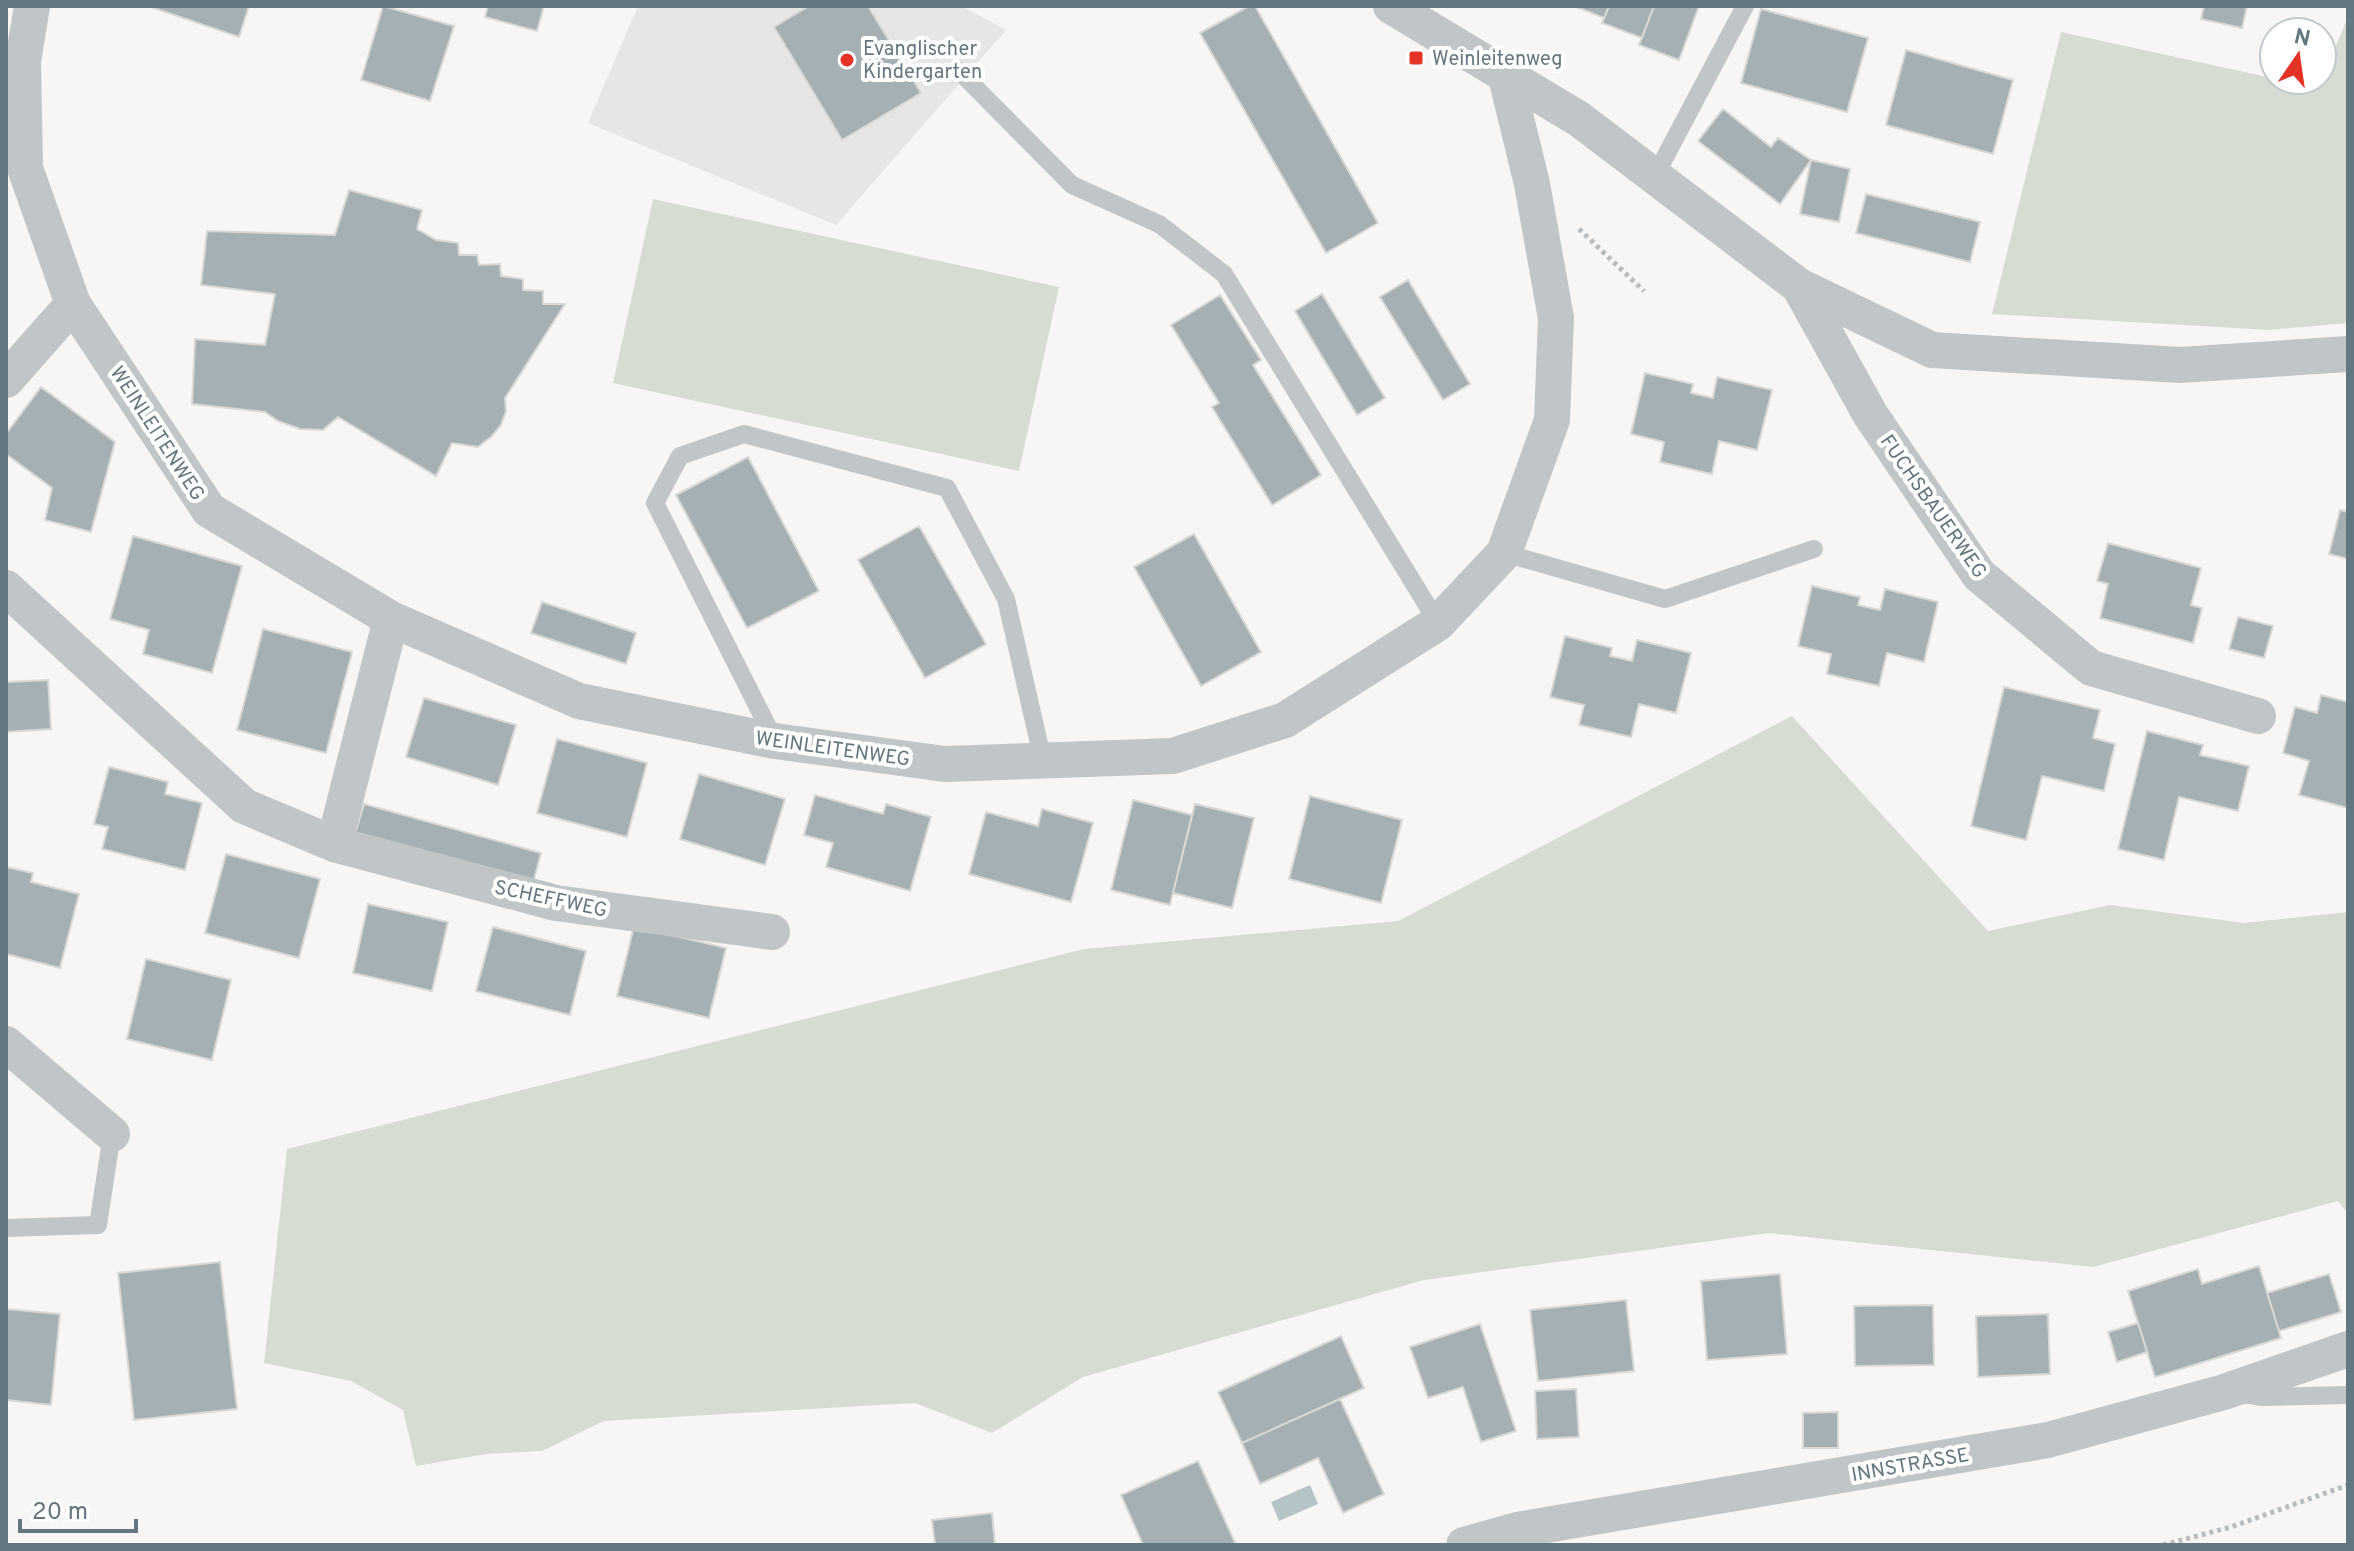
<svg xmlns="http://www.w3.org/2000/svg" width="2354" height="1551" font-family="Overpass,sans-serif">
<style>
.built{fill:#e5e6e5}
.green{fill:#d7dcd3}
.water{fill:#b5c5c7}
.building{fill:#a4b0b3;stroke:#d8d8d6;stroke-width:2}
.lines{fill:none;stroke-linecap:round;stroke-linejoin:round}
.path{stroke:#b8bcbe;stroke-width:5;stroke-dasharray:4 4;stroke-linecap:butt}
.service{stroke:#c0c5c8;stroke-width:18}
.minor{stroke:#c0c5c8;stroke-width:36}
.poi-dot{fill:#e43326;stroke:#fff;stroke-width:3}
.labels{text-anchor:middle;stroke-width:8;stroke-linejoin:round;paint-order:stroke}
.poi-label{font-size:20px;fill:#62777f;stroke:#fff;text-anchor:start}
.street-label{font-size:20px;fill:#62777f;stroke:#fff}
</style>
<rect width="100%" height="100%" fill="#f7f6f4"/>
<path class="built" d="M638,6h324l44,24 -170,195 -248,-102z"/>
<path class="green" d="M2348,17v306l-79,7 -277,-16 69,-282 257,56z
M653,199l406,88 -40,184 -406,-88z
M1792,716l196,215 122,-26 134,18 104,-11v302l-10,-13 -245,66 -324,-34 -345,47 -341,97 -91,56 -77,-30 -311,18 -62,30 -56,3 -70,12 -13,-56 -52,-29 -87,-18 23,-214 797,-200 314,-28z"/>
<path class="water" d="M1310,1485l8,19 -39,17 -8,-19z"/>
<path class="building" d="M148,6h101l-10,31z
M383,6l71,20 -24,75 -69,-21z
M488,6h56l-7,25 -52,-14z
M809,6h59l53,87 -79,47 -68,-113z
M1249,6h6l123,217 -52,30 -126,-220z
M1574,6h35l-5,12z
M1609,6h45l-12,32 -40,-15z
M1654,6h45l-20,54 -40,-15z
M2204,6h43l-5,22 -41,-9z
M1761,9l107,29 -21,74 -106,-29z
M1906,50l107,30 -20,74 -107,-29z
M1723,109l48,38 7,-9 33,22 -31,44 -82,-63z
M1811,160l39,9 -11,53 -39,-8z
M349,190l73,20 -5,19 19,11 22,3 1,12h18l2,10 21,-1 1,12 22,3v11l20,1v13h22l-60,94 1,13 -5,14 -9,11 -14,11 -26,-4 -16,33 -98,-59 -15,13 -23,-1 -22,-8 -13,-9 -73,-8 3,-65 70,6 10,-51 -74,-9 6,-54 128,4z
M1866,194l114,28 -10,40 -114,-29z
M1408,280l62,104 -27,16 -63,-103z
M1322,294l63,104 -28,17 -62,-104z
M1220,295l41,65 -8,5 68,110 -49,30 -60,-98 7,-4 -48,-78z
M1645,373l48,11 -2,9 22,5 4,-21 55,13 -15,60 -38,-9 -7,33 -52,-12 4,-20 -33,-8z
M41,387l74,55 -24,90 -46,-12 7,-32 -46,-34v-20z
M748,457l71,134 -72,37 -71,-133z
M2340,510l8,2v47l-19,-5z
M919,526l67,118 -61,34 -67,-118z
M1194,534l67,118 -60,34 -67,-119z
M133,536l109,30 -30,107 -69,-19 6,-24 -39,-11z
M2108,543l93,25 -10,37 11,3 -9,35 -93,-25 8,-34 -11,-3z
M1812,586l48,11 -2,8 22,5 5,-21 53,13 -14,60 -37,-9 -8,33 -52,-12 4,-20 -33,-8z
M542,602l94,31 -10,31 -95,-31z
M2238,617l35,9 -9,32 -35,-9z
M263,629l89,23 -26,101 -89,-23z
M1565,636l47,12 -2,8 22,5 5,-21 54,13 -15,60 -37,-9 -8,33 -52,-12 5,-20 -34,-8z
M48,680l3,49 -45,3v-50z
M2004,687l96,23 -7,28 22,6 -11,47 -62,-15 -16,64 -55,-14z
M2321,695l27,7v106l-49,-13 10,-34 -26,-8 12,-46 22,6z
M424,698l92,27 -18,60 -92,-28z
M2147,731l56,14 -3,10 49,11 -11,45 -59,-14 -15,63 -46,-11z
M557,739l90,24 -20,74 -90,-24z
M109,767l59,15 -3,12 37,9 -17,67 -83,-21 6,-22 -14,-3z
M699,774l86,25 -20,66 -85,-26z
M815,795l68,19 3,-10 45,13 -21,74 -84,-24 7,-24 -29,-8z
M1310,796l92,24 -21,83 -92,-24z
M1133,800l59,15 -22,90 -59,-15z
M364,804l177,49 -8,30 -178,-49z
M1195,804l59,14 -22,90 -59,-15z
M1042,809l51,14 -22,79 -102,-28 17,-62 52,14z
M226,854l94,25 -21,79 -94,-25z
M6,867l27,6 -2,9 48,12 -19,74 -54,-14z
M368,904l80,18 -16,69 -79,-18z
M634,926l92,22 -17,70 -92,-22z
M493,927l93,24 -16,64 -94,-24z
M146,959l85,21 -19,80 -85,-21z
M220,1262l17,147 -103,11 -16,-147z
M2259,1266l22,72 -126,39 -27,-86 70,-22 4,15z
M1780,1274l7,80 -80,6 -6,-79z
M2329,1274l12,38 -62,19 -12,-38z
M1626,1300l8,71 -96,10 -8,-71z
M1933,1305l1,60 -79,1 -1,-60z
M6,1309l54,5 -9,91 -45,-5z
M2048,1314l2,60 -72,3 -2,-61z
M2138,1323l9,29 -30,10 -9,-30z
M1480,1324l36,107 -35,11 -18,-55 -35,11 -18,-51z
M1341,1336l23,52 -122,55 -24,-51z
M1576,1389l3,48 -42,2 -2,-48z
M1340,1399l44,95 -41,19 -25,-55 -58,26 -18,-41z
M1838,1412v36h-35v-35z
M1198,1461l38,84h-93l-22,-50z
M992,1513l3,32h-60l-3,-25z"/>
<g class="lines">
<path class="path" d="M1579,229l65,62
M2163,1545l68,-18 117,-42"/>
<path class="service" d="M958,70l114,115 87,39 65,50 214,349
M1655,176l90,-170
M1504,553l161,46 149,-50
M775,741l-120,-238 25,-47 64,-22 203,54 59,111 37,162
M6,1228l92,-3 14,-91
M2243,1394l20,3 85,-2"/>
<path class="minor" d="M32,6l-9,55 2,107 48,136 136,206 182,109 188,82 196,40 170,23 228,-8 112,-36 153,-97 66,-70 48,-133 4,-102 -24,-134 -27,-111
M1391,6l188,113 220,167 133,64 248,15 168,-11
M1799,286l71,128 109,161 112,93 167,48
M6,380l67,-76
M6,588l238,218 90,38 222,59 216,29
M334,844l57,-225
M6,1044l106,90
M1464,1545l53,-15 531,-90 176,-48 124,-43"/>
</g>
<g class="poi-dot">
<rect x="1408" y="50" width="16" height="16" rx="4"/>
<circle cx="847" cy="60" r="8"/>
</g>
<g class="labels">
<g class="poi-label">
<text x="863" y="55">Evanglischer<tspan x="863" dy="23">Kindergarten</tspan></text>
<text x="1432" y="65">Weinleitenweg</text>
</g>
<g class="street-label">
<text transform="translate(158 433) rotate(57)" y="7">WEINLEITENWEG</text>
<text transform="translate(1934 506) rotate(55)" y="7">FUCHSBAUERWEG</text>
<text transform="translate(833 748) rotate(8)" y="7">WEINLEITENWEG</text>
<text transform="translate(551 898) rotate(12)" y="7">SCHEFFWEG</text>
<text transform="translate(1910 1464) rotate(-10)" y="7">INNSTRASSE</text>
</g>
</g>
<rect width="2354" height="1551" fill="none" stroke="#62777f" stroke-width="16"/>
<g transform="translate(2298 56) rotate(13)"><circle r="38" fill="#ffffff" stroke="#c0c9cc" stroke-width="2"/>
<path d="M0-6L14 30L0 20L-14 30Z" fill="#e43326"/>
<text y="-12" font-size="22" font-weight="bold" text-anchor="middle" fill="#62777f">N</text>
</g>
<path d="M20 1519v12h116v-12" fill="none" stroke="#62777f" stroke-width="4"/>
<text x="32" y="1519" font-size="24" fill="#62777f" stroke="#ffffff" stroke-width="6" paint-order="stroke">20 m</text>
</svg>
